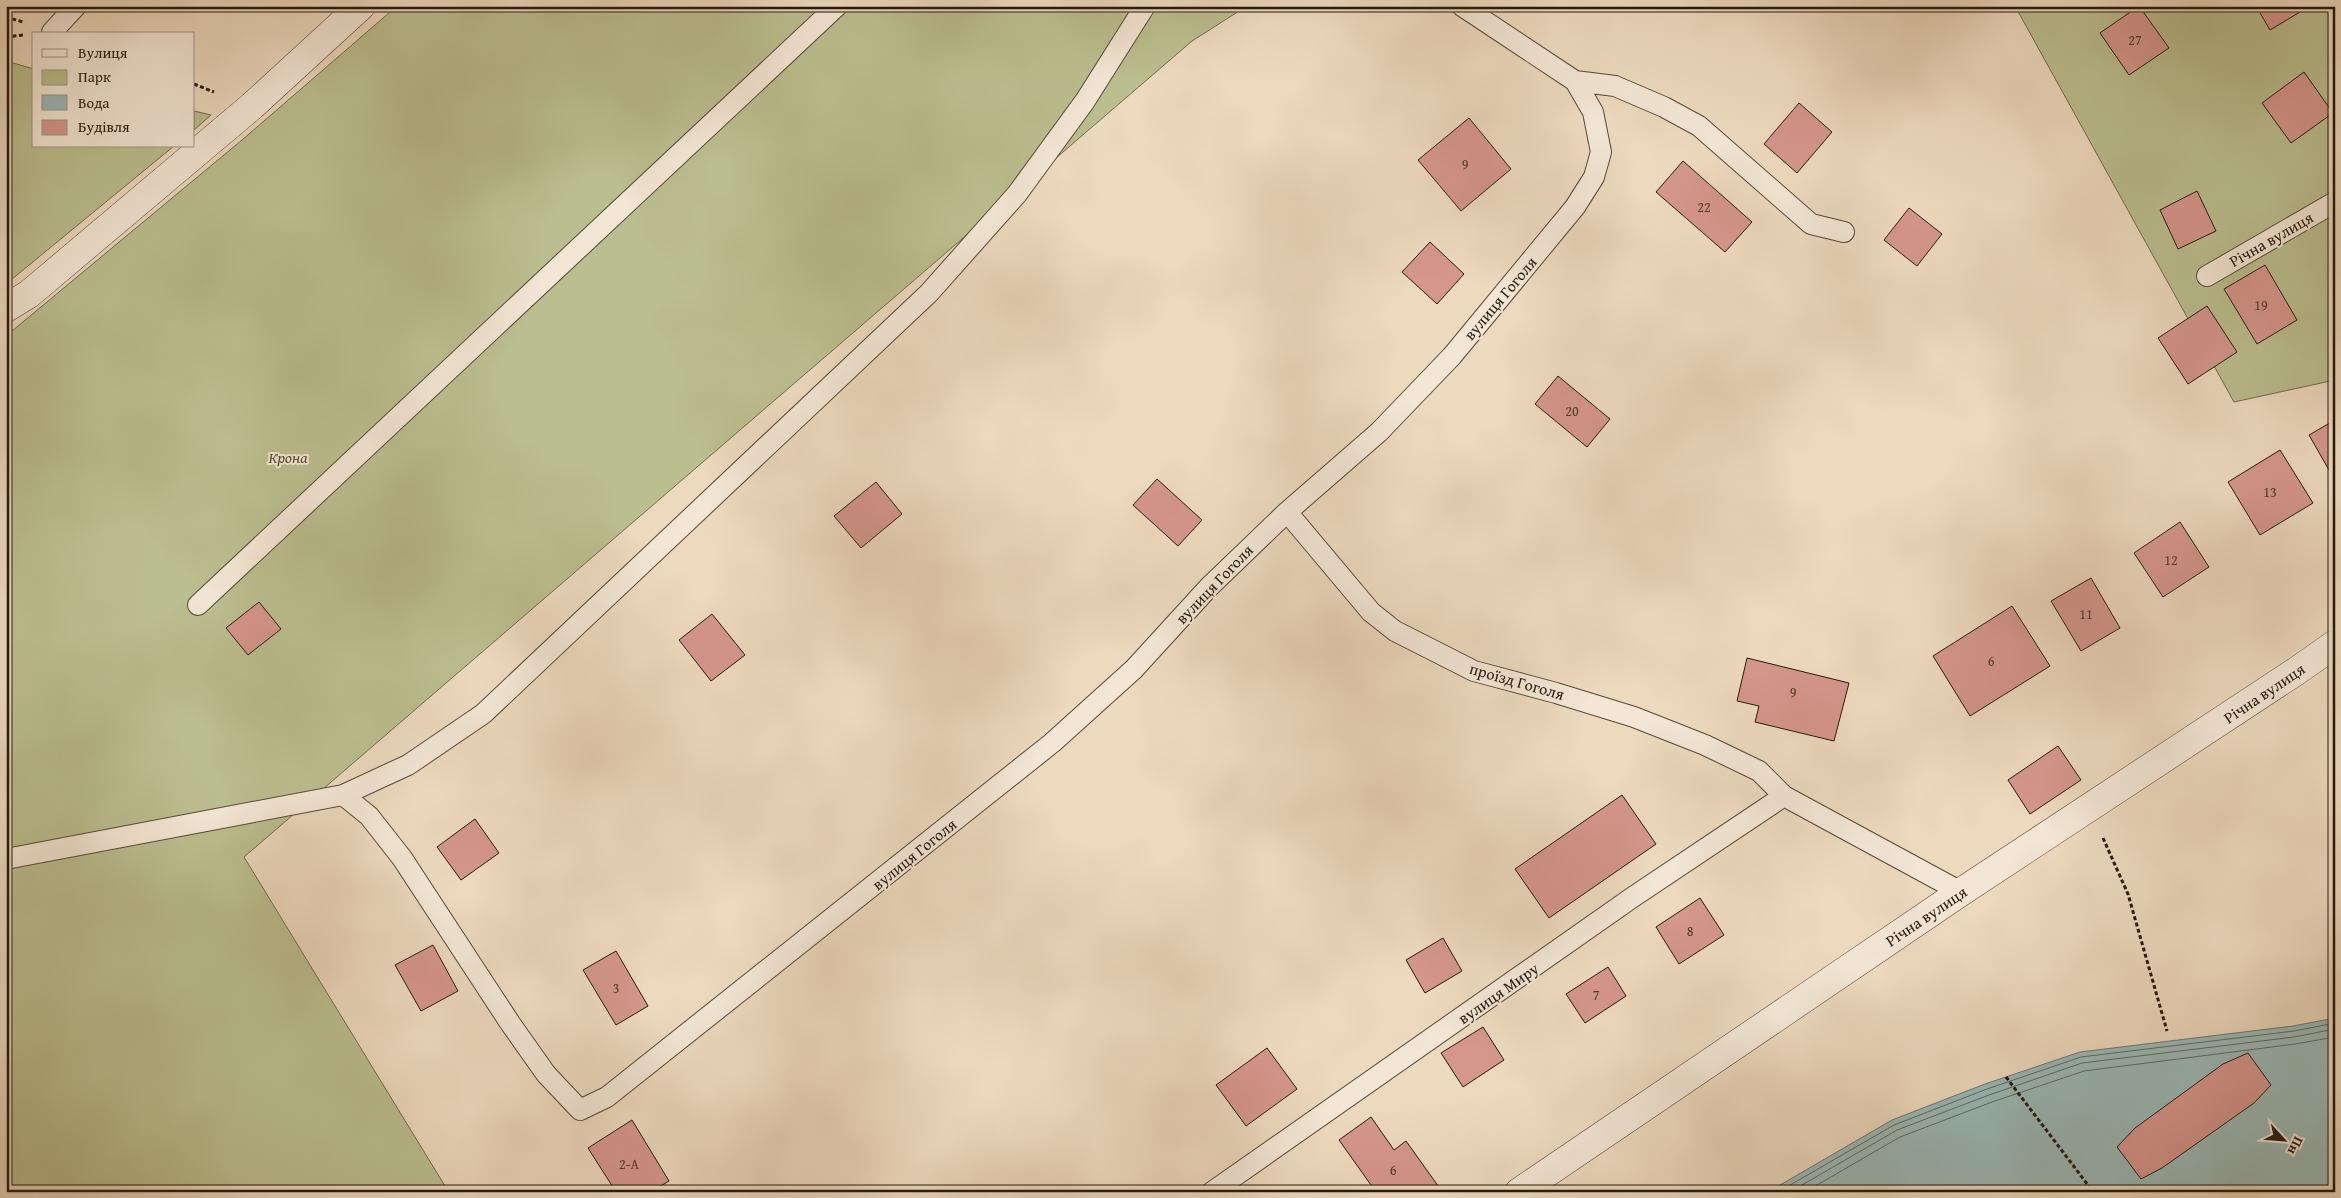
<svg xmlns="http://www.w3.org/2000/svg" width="2341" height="1198" font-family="'Gentium Book Plus',serif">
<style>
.green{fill:#bbbe8f;stroke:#6f6c4e}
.water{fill:#9ab9b7;stroke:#6a7973}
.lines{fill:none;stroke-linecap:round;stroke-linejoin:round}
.shore{stroke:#5e6a62;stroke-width:1}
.building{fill:#d5968c;stroke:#231a0d}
.lane-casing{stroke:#564a39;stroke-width:22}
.street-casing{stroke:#564a39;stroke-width:29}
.path{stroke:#231a0d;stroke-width:3;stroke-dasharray:4 2.5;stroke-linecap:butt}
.lane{stroke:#f3e6d5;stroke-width:20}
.street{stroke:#f3e6d5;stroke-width:28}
.labels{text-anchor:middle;stroke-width:4;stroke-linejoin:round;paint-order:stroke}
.number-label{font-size:14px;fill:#50392d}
.street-label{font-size:16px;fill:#231a0d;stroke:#f3e6d5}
.park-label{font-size:16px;font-style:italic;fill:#514b34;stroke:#f3e6d5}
</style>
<rect width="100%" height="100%" fill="#edd9be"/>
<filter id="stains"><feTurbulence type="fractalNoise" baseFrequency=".004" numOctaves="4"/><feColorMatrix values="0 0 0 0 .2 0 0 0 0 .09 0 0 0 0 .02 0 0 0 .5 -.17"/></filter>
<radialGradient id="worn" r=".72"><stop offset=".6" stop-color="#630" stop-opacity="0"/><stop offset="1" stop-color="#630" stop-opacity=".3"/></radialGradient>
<path class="green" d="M397,6h850l-55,35 -948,816 204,334 4,1h-446v-856l236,-196z
M2015,6h320v374l-101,22z
M6,61l28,8v77h140l-168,138z
M194,111l17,4 -17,15z"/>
<path class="water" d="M2335,1018v174h-567l124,-72 93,-36 95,-32 213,-26z"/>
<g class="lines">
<path class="shore" d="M1778,1192l116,-67 93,-36 94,-32 213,-26 41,-8
M1790,1192l107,-62 92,-35 93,-32 212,-26 41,-8
M1805,1192l95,-55 92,-35 92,-31 211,-27 40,-7"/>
</g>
<path class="building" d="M2139,6l30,42 -40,27 -29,-42z
M2256,6h54l-40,24z
M2304,72l29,41 -42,30 -29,-40z
M1799,103l33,29 -35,41 -33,-29z
M1469,118l42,51 -50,42 -43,-51z
M1683,161l69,61 -27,30 -69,-60z
M2197,191l19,40 -38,18 -18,-39z
M1909,208l33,26 -25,32 -33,-26z
M1430,242l34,32 -27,30 -35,-32z
M2265,265l32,55 -40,24 -33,-55z
M2207,306l30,46 -49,32 -30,-46z
M1558,376l52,43 -23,28 -52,-43z
M2335,420v56l-2,1 -24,-42z
M2280,450l33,53 -53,32 -32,-53z
M1157,479l45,41 -24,26 -45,-41z
M876,482l26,32 -41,34 -27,-32z
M2180,522l29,45 -46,30 -29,-44z
M2091,578l29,50 -39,23 -30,-50z
M259,602l22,27 -33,26 -22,-27z
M2012,606l38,60 -80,50 -37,-60z
M712,614l33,41 -34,26 -32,-41z
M1747,658l102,25 -15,58 -79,-19 4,-16 -22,-5z
M2058,746l23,34 -51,34 -22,-34z
M1622,795l34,49 -107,74 -34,-49z
M475,819l24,34 -38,27 -24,-33z
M1700,898l24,37 -45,29 -23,-37z
M1443,938l19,33 -37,22 -19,-33z
M433,945l25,46 -37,20 -26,-46z
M616,951l32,55 -32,19 -33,-55z
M1608,967l18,29 -41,27 -19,-29z
M1483,1027l21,33 -41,27 -22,-34z
M1267,1048l30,41 -51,37 -30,-41z
M2248,1053l23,32 -17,18 -92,65 -21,11 -24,-32 18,-19 88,-64z
M1371,1117l23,33 12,-9 35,49 -3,2h-62l-37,-52z
M632,1120l37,61 -18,11h-35l-28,-44z"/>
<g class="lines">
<defs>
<path id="lane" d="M52,32l24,-26
M1575,81l40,5 49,21 35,19 112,98 33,8
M2207,276l128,-74
M1287,512l84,100 24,19 79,40 82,22 78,24 71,28 54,26 25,25 177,96
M198,605l639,-599
M343,795l26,21 33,42 108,165 36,51 34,36 27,-13 445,-354 82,-74 75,-82 78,-75 92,-80 73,-76 123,-149 19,-30 7,-25 -8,-40 -18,-31 -113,-75
M6,859l337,-64 65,-30 75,-51 446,-421 88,-99 68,-93 60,-95
M1212,1192l421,-295 151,-101"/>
<path id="street" d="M6,308l23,-14 223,-188 109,-100
M1519,1192l442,-300 337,-222 37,-26"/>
</defs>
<use href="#lane" class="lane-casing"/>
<use href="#street" class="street-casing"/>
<path class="path" d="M6,17l17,5
M6,37l17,-2
M194,84l20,8
M2103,838l25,56 39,137
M2006,1077l85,112"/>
<use href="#lane" class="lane"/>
<use href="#street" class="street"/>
</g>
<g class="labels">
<g class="number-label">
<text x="2135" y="45">27</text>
<text x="1465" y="169">9</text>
<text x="1704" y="212">22</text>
<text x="2261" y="310">19</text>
<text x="1572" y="416">20</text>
<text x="2270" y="497">13</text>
<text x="2171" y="565">12</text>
<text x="2086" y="619">11</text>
<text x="1991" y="666">6</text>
<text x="1793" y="697">9</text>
<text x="1690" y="936">8</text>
<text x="616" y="993">3</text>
<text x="1596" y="1000">7</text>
<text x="629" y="1169">2-А</text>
<text x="1393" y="1175">6</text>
</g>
<g class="street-label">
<text transform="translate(2271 239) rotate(-30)" y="6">Річна вулиця</text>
<text transform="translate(1500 298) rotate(-50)" y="6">вулиця Гоголя</text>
<text transform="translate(1214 584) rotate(-46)" y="6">вулиця Гоголя</text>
<text transform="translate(1517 681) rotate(16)" y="6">проїзд Гоголя</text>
<text transform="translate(2264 693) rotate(-34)" y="6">Річна вулиця</text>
<text transform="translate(914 854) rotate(-39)" y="6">вулиця Гоголя</text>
<text transform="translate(1926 916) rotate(-34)" y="6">Річна вулиця</text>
<text transform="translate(1498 993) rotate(-35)" y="6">вулиця Миру</text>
</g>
<g class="park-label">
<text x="288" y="463">Крона</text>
</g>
</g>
<rect width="2341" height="1198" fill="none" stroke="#edd9be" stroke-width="25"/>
<rect x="8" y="8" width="2326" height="1183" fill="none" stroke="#231a0d" stroke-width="2.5"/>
<rect x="12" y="12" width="2316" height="1173" fill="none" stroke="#231a0d"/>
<rect x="32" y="32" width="162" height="115" fill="#f3e6d5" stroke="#a09485"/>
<rect x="42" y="49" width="25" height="8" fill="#f3e6d5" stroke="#a09485"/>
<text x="78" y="58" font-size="15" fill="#231a0d">Вулиця</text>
<rect x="42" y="70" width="25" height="15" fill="#bbbe8f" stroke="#a09485"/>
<text x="78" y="82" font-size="15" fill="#231a0d">Парк</text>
<rect x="42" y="95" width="25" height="15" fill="#9ab9b7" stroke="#a09485"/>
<text x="78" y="108" font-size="15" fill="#231a0d">Вода</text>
<rect x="42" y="120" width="25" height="15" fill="#d5968c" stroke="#a09485"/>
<text x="78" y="132" font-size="15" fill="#231a0d">Будівля</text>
<g transform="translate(2284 1140) rotate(116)" stroke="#f3e6d5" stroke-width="4" paint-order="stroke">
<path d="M0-4L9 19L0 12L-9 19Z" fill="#231a0d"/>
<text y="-8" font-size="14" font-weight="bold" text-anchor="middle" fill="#231a0d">Пн</text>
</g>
<rect width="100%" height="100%" filter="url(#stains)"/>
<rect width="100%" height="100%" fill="url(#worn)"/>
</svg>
